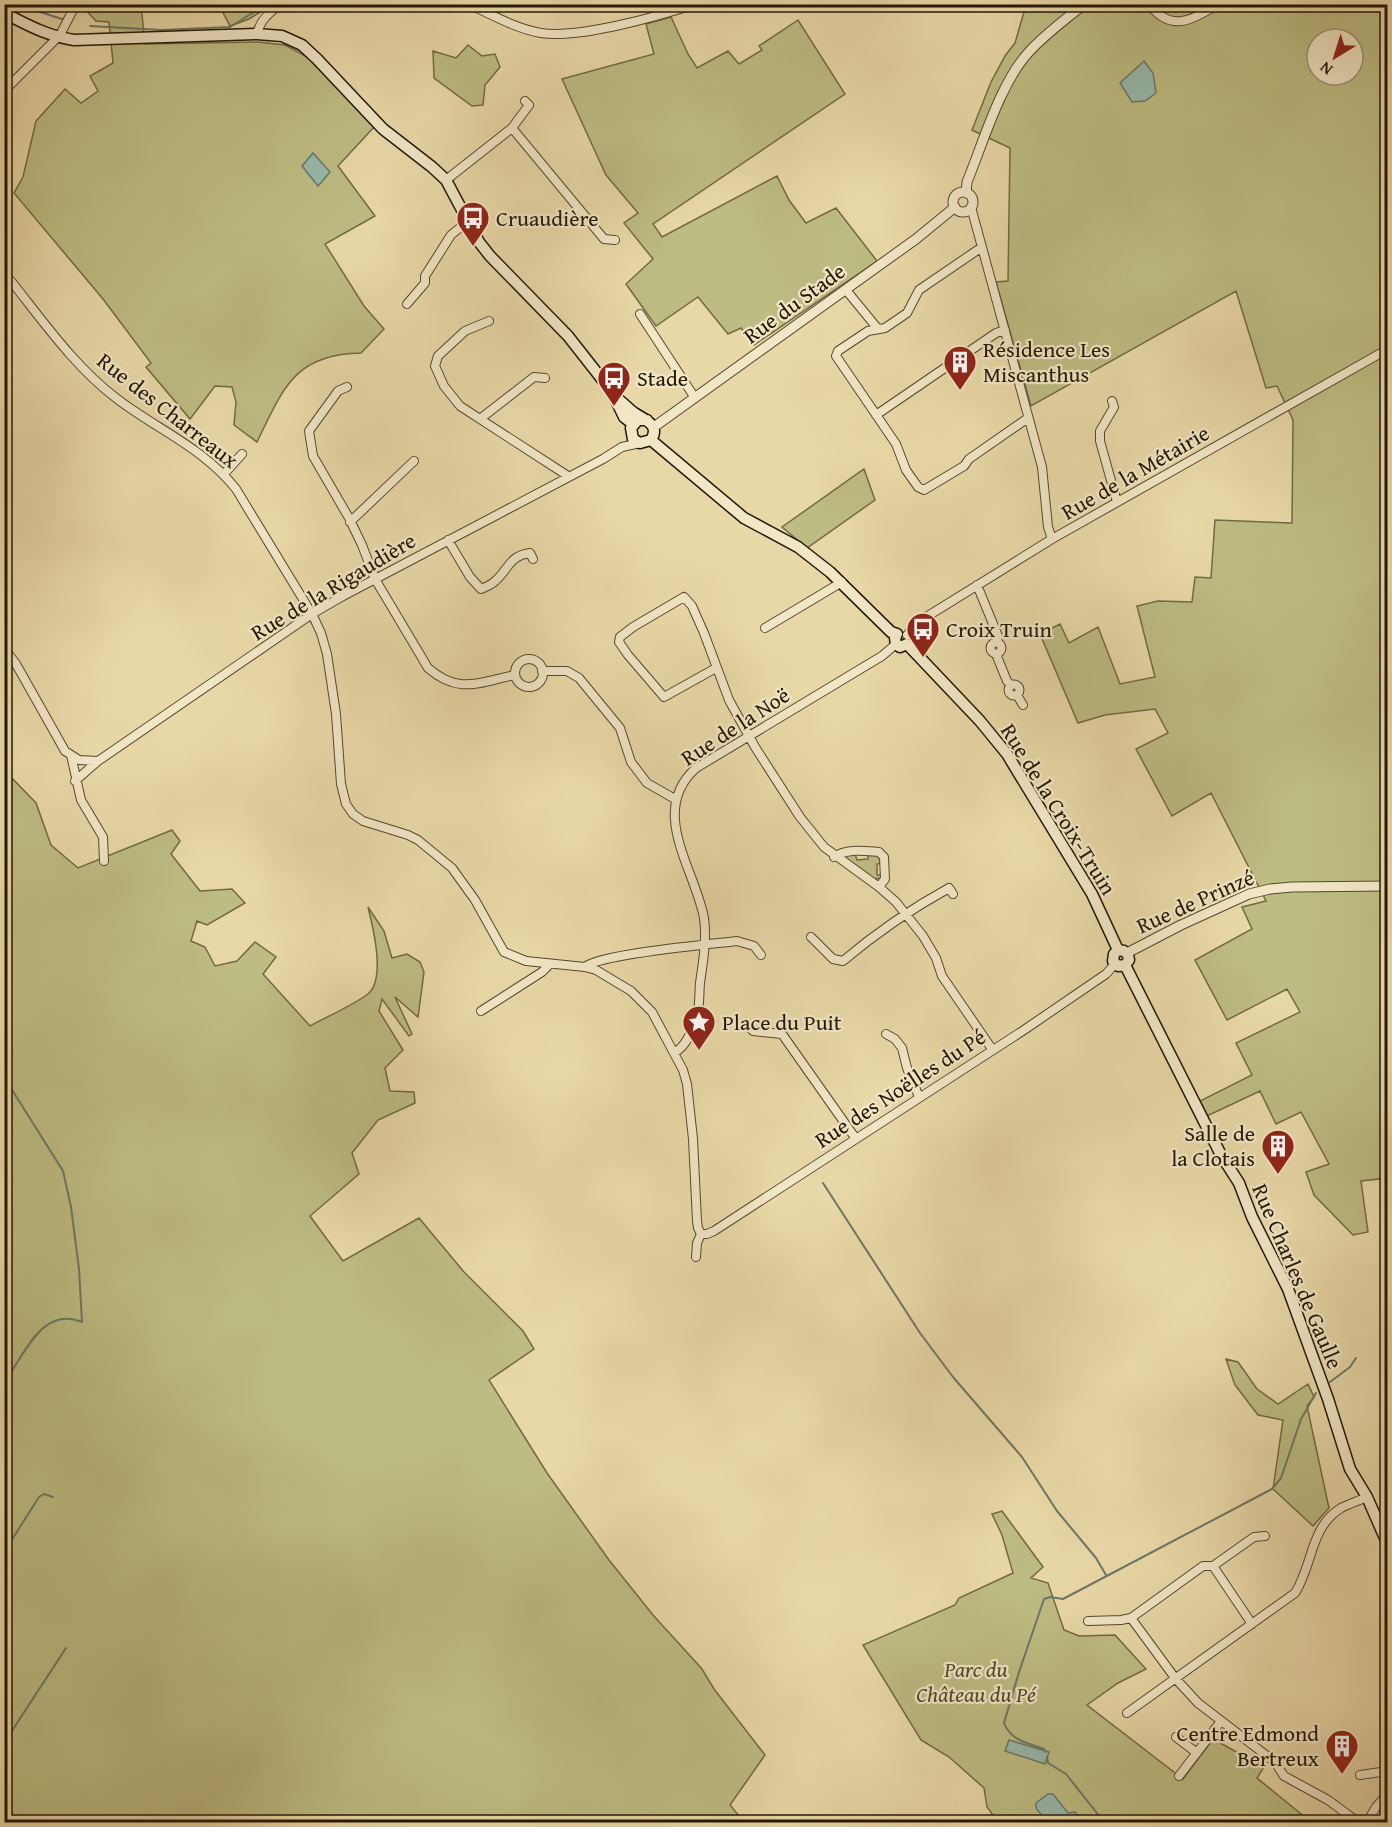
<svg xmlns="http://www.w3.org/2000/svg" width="1392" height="1827" font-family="'Gentium Book Plus',serif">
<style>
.green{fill:#bdbc82;stroke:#706a43;stroke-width:1.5;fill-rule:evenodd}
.water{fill:#97b9ab;stroke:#697868;stroke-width:1.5}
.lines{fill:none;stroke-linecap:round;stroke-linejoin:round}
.stream{stroke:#697868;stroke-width:2}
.minor-casing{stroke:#55472d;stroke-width:10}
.tertiary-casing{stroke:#55472d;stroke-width:11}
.secondary-casing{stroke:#241704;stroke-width:13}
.minor{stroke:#f1e6c6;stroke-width:8}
.tertiary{stroke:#f1e6c6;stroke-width:9}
.secondary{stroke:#f1e6c6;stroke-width:10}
.labels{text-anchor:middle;stroke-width:4.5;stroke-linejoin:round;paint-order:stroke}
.poi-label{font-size:22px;fill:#241704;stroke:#f1e6c6;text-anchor:start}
.street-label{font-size:22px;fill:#241704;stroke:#f1e6c6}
.park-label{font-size:22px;font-style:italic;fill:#52492a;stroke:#f1e6c6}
</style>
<rect width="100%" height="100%" fill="#e9d8a7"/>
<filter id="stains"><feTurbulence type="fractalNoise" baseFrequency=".00333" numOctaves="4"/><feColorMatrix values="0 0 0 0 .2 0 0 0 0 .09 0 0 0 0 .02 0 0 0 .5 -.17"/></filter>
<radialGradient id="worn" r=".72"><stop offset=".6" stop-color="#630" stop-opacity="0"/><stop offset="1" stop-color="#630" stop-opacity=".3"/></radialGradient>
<path class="green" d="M81,5h60l4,39 113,-2 27,3 28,15 62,66 -37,40 37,50 -50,28 39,62 20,23 -23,24c-67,1 -78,36 -104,89l-23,-17 2,-23 -4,-15 -17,-1 -25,33 -44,-52 5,-4 -48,-64 -89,-106 9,-16 13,-56 29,-32 16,14 17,-12 -8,-15 23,-13 -4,-41 -13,-1z
M219,5h53l-23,14 -19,7z
M1026,5h361l1,396 -5,2 1,177 4,41v557l-27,3 7,51 -15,3 -39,-40 -8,-23 23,-8 -28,-52 -25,12 -16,-33 -53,25 -7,-15 52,-26 -16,-32 64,-31 -13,-23 -60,31 -32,-60 57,-31 -10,-22 24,-6 -55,-108 -39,23 -36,-67 32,-16 -13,-24 -50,6 -27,8 -38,-89 20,-10 9,19 29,-16 22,57 35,-7 -18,-71 21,-5 34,1 3,-25 16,1 4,-58 77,3 1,-103 -16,-34 -11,2 -30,-97 -205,115 -35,-124 12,-1 2,-133 -38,-18 19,-48 14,-26 10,-13zM1317,39h36v36h-36z
M671,17l17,37 9,14 31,-17 11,13 23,-14 -3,-4 39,-26 47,74 -192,130 9,13 115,-61 12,24 17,23 30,-15 41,53 -123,84 -13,-17 -13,6 -30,-37 -42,29 -30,-42 27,-25 -29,-36 14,-10 -32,-38 -44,-96 92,-25 -8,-30z
M468,45l14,11 13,-2 5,13 -15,18 -2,20 -11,1 -38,-28 -1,-27 23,7z
M864,469l11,31 -68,48 -25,-21z
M4,770l32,33 15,42 27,23 94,-38 8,11 -9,13 29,37 32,-2 13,14 -38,22 -10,-4 -6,20 14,6 10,19 22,-5 18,-19 21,15 -13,17 47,52c18,-10 42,-20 58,-32 18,-15 5,-67 0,-87l16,24 8,27 15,-4 13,8 4,10 -6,45 -23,-20 17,37 -3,2 -27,-37 -3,12 24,39 -18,18 5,23 24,1 1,11 -37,17 -26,33 7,21 -49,42 33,45 76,-43 45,54 59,59 11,18 -45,31 58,93 62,87 44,55 49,54 12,20 51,66 -35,50 14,17h-739z
M855,854l2,6 11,-1v-5l9,1 5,8 -5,1v11h6l-1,3 -8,1 -30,-20 1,-4z
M1226,1359l12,3 19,27 21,15 30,-20 6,13 -7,9 22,102 -16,18 -40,-37 10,-69 -25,-5 -23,-30z
M1002,1511l41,56 -12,11 17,5 16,47 15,6 36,-1 31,34 -28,14 -31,22 96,74 30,-40 51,28 -7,11 54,44h-313l-11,-15 -3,-19 -35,-31 -28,-17 -58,-95 92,-40 4,-7 54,-25 -11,-38 -10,-21z"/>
<path class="water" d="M1144,61l9,12 3,20 -11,8 -13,1 -12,-19z
M313,153l17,19 -12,14 -16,-20z
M1009,1740l40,12 -4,12 -40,-13z
M1048,1794h5l15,19 7,-1 8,10h-36l-11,-14v-5z"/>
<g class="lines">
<path class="stream" d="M4,5l11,6 19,-1 31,10
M90,26l71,4 69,-3 24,-15 1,-8
M4,1077l59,94 8,36 8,62 3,53c-41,-17 -58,35 -78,60
M823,1183l97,150 33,44 69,80 35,54 39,47 10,17
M1330,1382l20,-15 6,-9
M4,1552l35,-55 5,-3 9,3
M4,1743l62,-95
M1045,1752l-1,-3c-16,-6 -33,-8 -40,-26l15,-51 25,-73 6,-2 13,2 209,-110 9,-11 20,-59 15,-26
M1047,1757l1,6 18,11 38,48"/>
<defs>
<path id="minor" d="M468,4c23,10 48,25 73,29 38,6 118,-17 155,-29
M1149,4c23,30 43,15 70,0
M257,34c3,-14 13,-23 25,-30
M4,91l56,-56 16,-31
M512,128l17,-23 -4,-4
M446,180l66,-52 92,111 11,1
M971,207l71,260 6,60 4,12
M982,247l-63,43 -12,23 -22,15 -17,3 -30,20 -2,5 60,88 10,26 12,17 6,3 40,-24 5,-7 59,-41
M4,276l7,5c32,40 64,86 105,117 40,31 88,50 120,91l76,125 9,19 6,21 9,60 5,70 5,20 7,10 10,7 45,14 10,5 34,28 23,32 29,52 22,9 59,6 11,3 35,21 21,21 31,58 4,14 6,55 4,82 1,7 3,6
M846,290l32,39
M407,304l18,-21v-7l26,-41 17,-14
M640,314l55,84
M489,321l-24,10 -27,25 -3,10 9,20 16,20 108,70
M347,387l-9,4 -29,40 4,25 36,62 13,27 13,34 53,89c31,27 51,14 87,7
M1112,401l2,6 -14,24v10l17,61
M876,415l120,-82 9,-3
M480,419l54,-42 11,1
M224,474l18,-20
M350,522l64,-61
M448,540l22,37 11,12c4,-2 10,-4 13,-7 15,-12 14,-26 36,-29l3,6
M977,585l21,51 -1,6
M765,628l77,-46
M907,635l16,-16 129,-80 336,-190
M990.5 648a5.5 5.5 0 1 1 11 0a5.5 5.5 0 1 1-11 0Z
M4,648l12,16 49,87 14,9 19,1 214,-147 31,-18 260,-137 19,-12 18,-4
M996,654l11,27 4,4
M515 673a14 14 0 1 1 28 0a14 14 0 1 1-28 0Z
M716,668l-52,29 -36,-42 -9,-13 1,-5 13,-10 51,-30 8,9 12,27 25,67 26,47 45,70 24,30 55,40 17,15 27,34 13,22 6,18 50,73
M542,671h25l12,7 41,50 11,34 16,21 28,16
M1008.5 690a5.5 5.5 0 1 1 11 0a5.5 5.5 0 1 1-11 0Z
M1017,695l6,10
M71,755l10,45 22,37 1,24
M75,781l23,-20
M834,857c12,-9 31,-6 45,-5l5,5 1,22 -6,8
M811,937l22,22 10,2c33,-28 68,-52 106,-73l4,6
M585,967c15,-13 127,-23 152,-26l17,5 7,9
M481,1011l61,-39 8,-8
M748,1026l5,5 29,3 74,105
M886,1034l9,5 7,9 5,20 12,29
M674,1053c13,-7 19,-24 23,-38 3,-10 2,-22 3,-32 3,-21 7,-44 4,-65 -9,-49 -56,-107 -8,-150l186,-112 14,-12
M701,1234h6l7,-3 310,-201 82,-56 9,-10
M696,1257l1,-14 4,-9
M1213,1566l41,-29 11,-1
M1131,1618l44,60 23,25 77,59 9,14 44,24 30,22
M1088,1621l33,-1 10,-2 72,-52h10l39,58
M1127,1713l168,-120c18,-28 15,-66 46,-85 8,-4 17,-7 26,-11
M1176,1737l21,16
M1360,1775l28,-4
M1179,1776l42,-55
M1367,1822l9,-15 12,-13"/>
<path id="tertiary" d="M953 202a10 10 0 1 1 20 0a10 10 0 1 1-20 0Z
M966,193l1,-11c16,-39 33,-98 61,-129 16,-18 37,-33 56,-49
M654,427l262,-188 39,-32
M1127,953l54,-28 68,-31 21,-5 22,-2 96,-1"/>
<path id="secondary" d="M4,13c24,12 43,23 70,27l183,-6 25,2 20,9 15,14 66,70 49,38 14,13 33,62 11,14 78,80 44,56 12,25 9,7
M618,399c5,4 10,9 15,13 11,8 28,12 18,28l-11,3 -7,-4 -2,-11 7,-8h9
M651,440l93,78 54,29 32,25 61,60 6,2
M897,634l-2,4 1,6 4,3 7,-3
M907,644l73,77 27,33 85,140 26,56
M1118,950l-4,4 -1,7 5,5 7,-1
M1118,950l6,1 4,4 1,5 -4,5
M1125,965l96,190 18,28 13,34 36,72 40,110 22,70 17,28 21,48"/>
</defs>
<use href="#minor" class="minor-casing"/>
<use href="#tertiary" class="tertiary-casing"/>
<use href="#secondary" class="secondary-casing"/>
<use href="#minor" class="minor"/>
<use href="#tertiary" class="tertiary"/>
<use href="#secondary" class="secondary"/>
</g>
<defs>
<symbol id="bus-pin" viewBox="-11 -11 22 30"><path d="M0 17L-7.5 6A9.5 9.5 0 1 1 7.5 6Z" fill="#8f2418" stroke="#f1e6c6"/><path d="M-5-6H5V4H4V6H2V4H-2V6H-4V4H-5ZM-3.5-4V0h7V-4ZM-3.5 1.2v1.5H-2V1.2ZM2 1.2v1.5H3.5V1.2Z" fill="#fff"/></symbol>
<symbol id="building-pin" viewBox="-11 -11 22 30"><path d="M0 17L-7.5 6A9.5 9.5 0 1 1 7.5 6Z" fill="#8f2418" stroke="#f1e6c6"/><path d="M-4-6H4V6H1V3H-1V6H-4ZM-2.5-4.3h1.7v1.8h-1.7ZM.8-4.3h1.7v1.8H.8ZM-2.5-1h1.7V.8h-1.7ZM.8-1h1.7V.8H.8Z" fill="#fff"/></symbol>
<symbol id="sight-pin" viewBox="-11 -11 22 30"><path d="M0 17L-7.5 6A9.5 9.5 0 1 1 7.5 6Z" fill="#8f2418" stroke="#f1e6c6"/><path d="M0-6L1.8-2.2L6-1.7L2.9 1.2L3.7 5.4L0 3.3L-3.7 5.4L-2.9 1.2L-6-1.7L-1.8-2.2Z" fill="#fff"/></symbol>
</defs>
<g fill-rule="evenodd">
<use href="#bus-pin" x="454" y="199" width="38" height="52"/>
<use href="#building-pin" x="941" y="343" width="38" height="52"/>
<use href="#bus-pin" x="595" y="359" width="38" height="52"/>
<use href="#bus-pin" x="904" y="610" width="38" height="52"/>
<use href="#sight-pin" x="680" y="1003" width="38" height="52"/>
<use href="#building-pin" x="1259" y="1127" width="38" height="52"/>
<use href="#building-pin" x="1323" y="1727" width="38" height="52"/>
</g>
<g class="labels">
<g class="poi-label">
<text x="496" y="226">Cruaudière</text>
<text x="983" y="357">Résidence Les<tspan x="983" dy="25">Miscanthus</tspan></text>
<text x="637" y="386">Stade</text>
<text x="946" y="637">Croix Truin</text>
<text x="722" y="1030">Place du Puit</text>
<text x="1255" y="1141" text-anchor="end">Salle de<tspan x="1255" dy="25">la Clotais</tspan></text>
<text x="1319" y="1741" text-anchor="end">Centre Edmond<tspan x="1319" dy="25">Bertreux</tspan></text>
</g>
<g class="street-label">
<text transform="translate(794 303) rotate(-36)" y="8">Rue du Stade</text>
<text transform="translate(168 410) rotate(38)" y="8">Rue des Charreaux</text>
<text transform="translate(1135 472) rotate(-30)" y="8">Rue de la Métairie</text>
<text transform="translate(333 586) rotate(-31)" y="8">Rue de la Rigaudière</text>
<text transform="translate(735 726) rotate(-33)" y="8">Rue de la Noë</text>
<text transform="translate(1059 809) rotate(58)" y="8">Rue de la Croix-Truin</text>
<text transform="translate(1195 901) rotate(-24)" y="8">Rue de Prinzé</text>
<text transform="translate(900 1088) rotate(-33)" y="8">Rue des Noëlles du Pé</text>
<text transform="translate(1298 1276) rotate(67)" y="8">Rue Charles de Gaulle</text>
</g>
<g class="park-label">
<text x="976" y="1677">Parc du<tspan x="976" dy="25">Château du Pé</tspan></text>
</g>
</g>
<rect width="1392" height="1827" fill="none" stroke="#e9d8a7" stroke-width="24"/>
<rect x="6" y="6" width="1380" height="1815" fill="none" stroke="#241704" stroke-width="3"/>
<rect x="12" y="12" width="1368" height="1803" fill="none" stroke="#241704" stroke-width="1.5"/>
<g transform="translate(1335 57) rotate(218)"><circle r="28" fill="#f1e6c6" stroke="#9f9378" stroke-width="1.5"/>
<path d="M0-4.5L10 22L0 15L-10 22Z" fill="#8f2418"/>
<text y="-9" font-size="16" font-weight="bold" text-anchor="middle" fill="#241704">N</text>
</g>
<rect width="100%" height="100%" filter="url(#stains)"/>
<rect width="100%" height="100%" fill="url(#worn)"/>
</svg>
